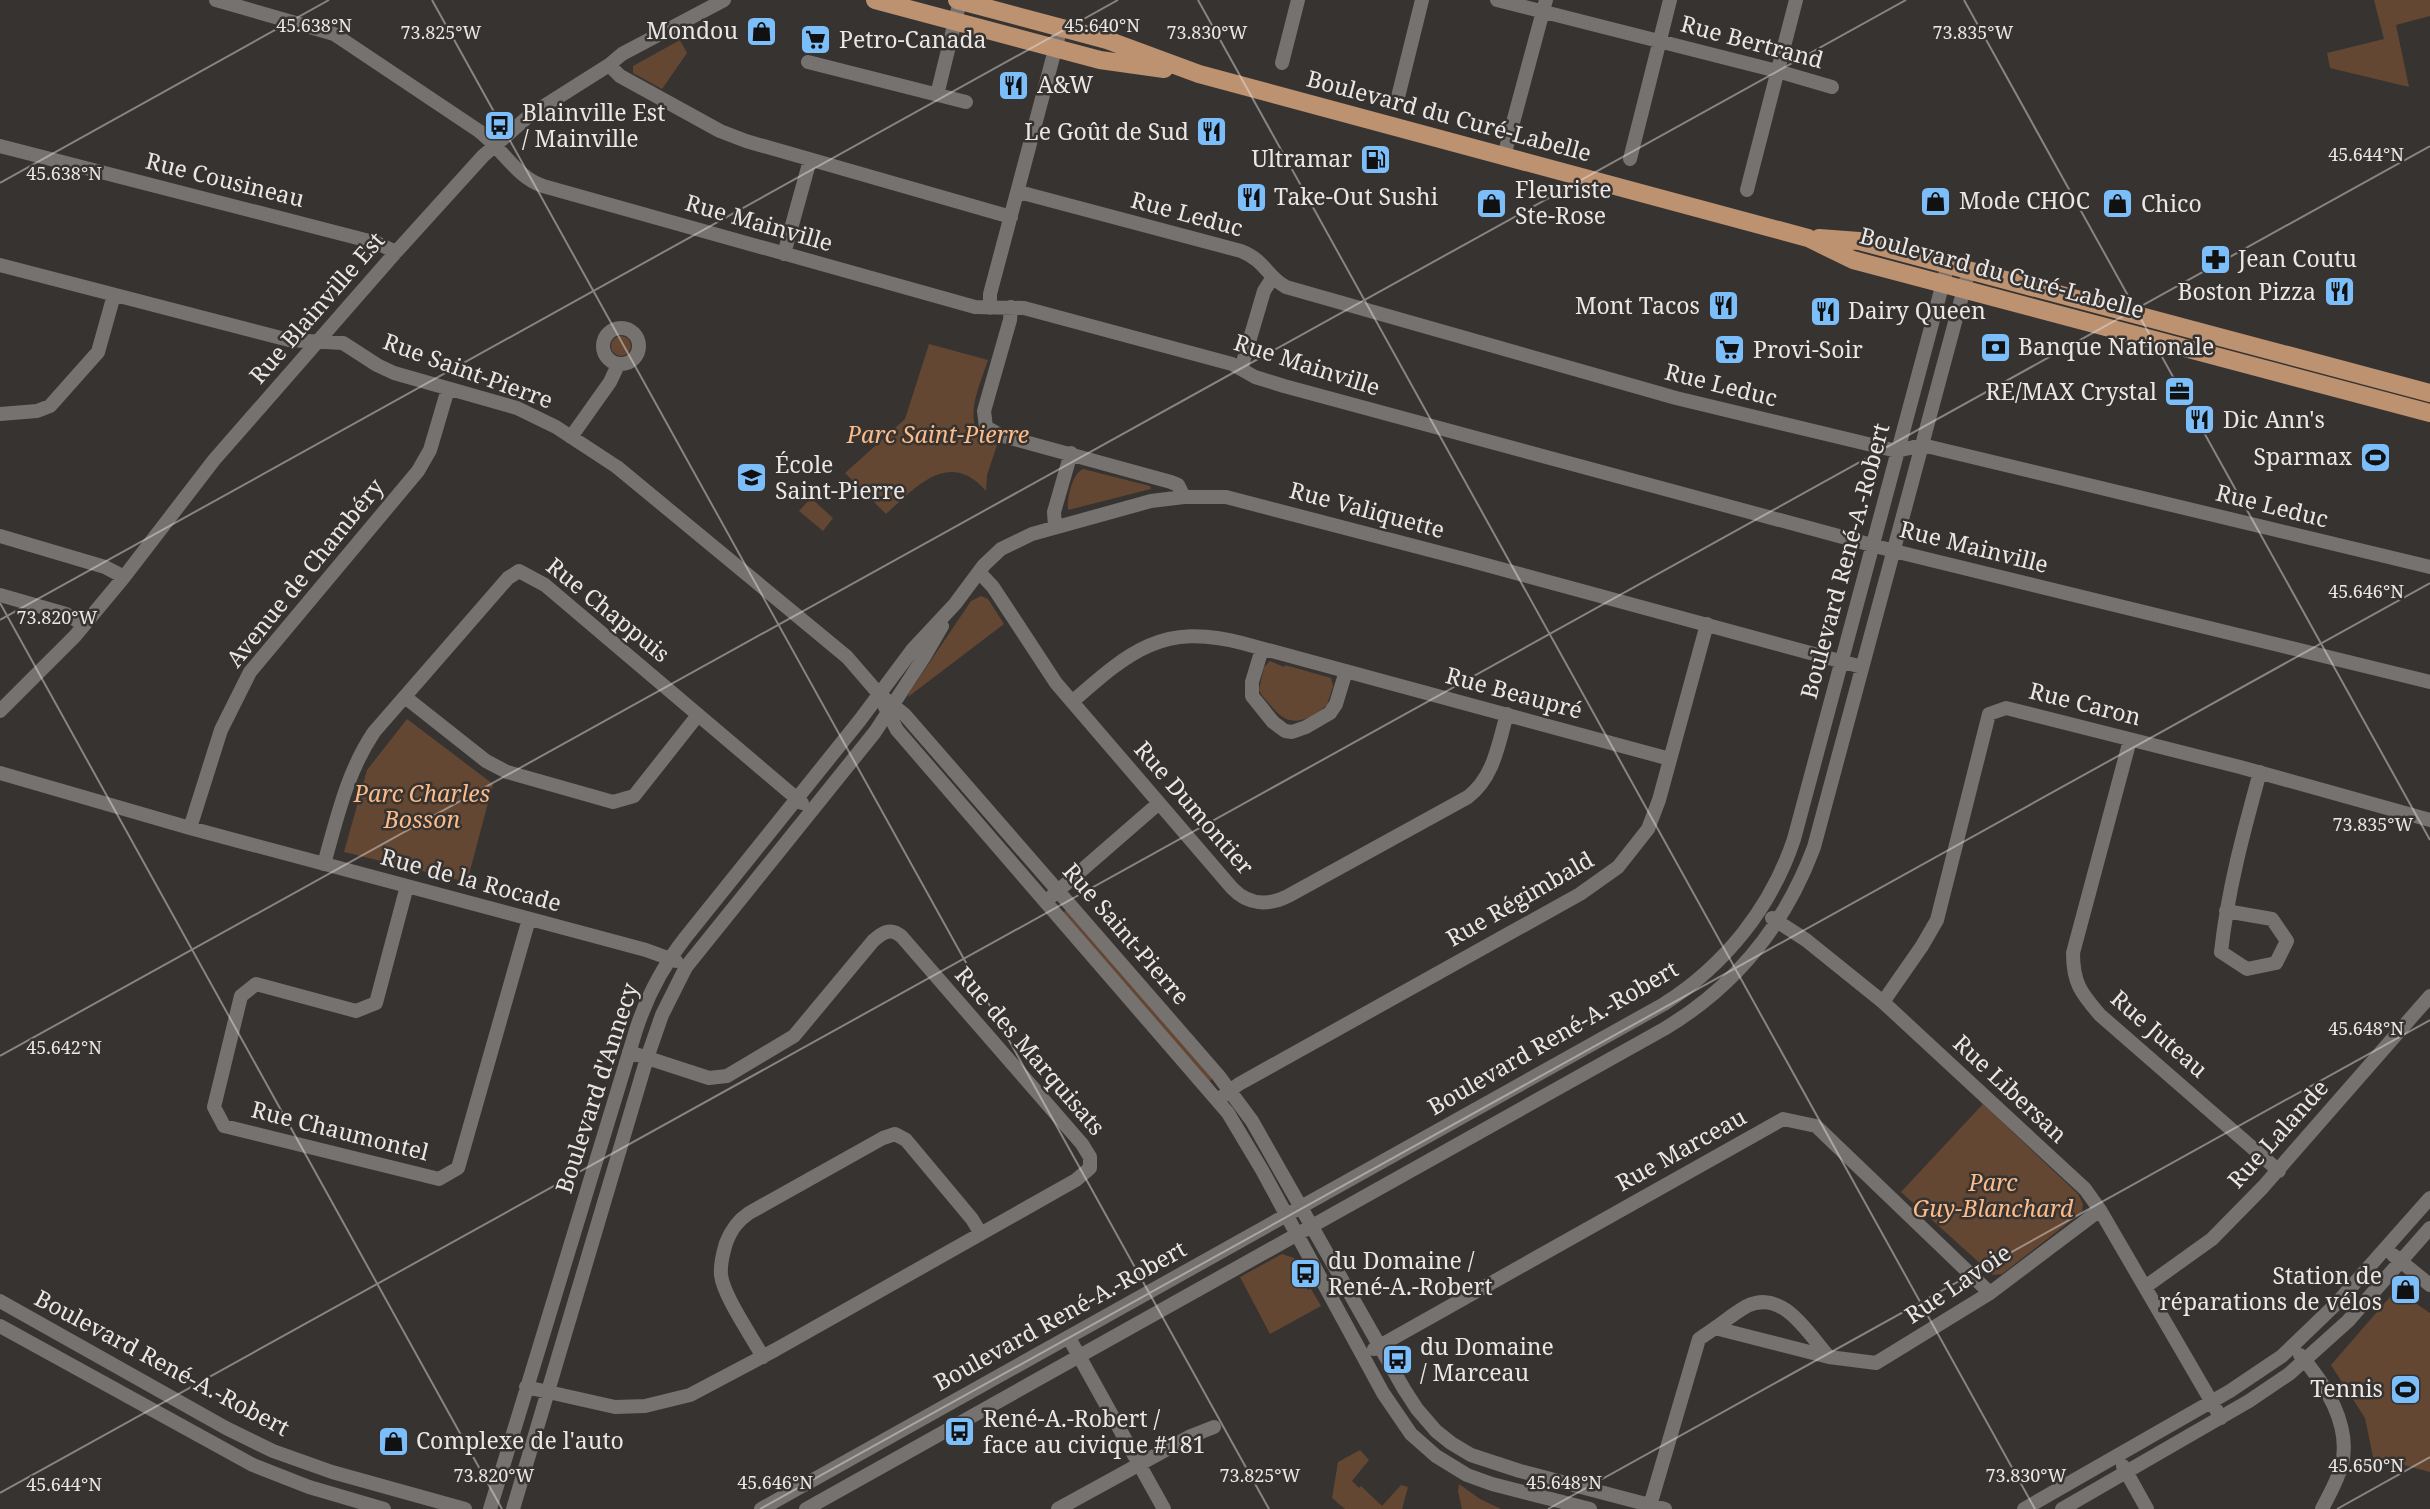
<svg xmlns="http://www.w3.org/2000/svg" width="2430" height="1509" font-family="'Noto Serif',serif">
<style>
.green{fill:#634732}
.lines{fill:none;stroke-linecap:round;stroke-linejoin:round}
.minor{stroke:#76726f;stroke-width:14}
.major{stroke:#bc9271;stroke-width:18}
.ticks{fill:none;stroke:#eae7e6;stroke-width:2;stroke-opacity:0.45}
.labels{text-anchor:middle;stroke-width:5;stroke-linejoin:round;paint-order:stroke}
.poi-label{font-size:23px;fill:#eae7e6;stroke:#373331;text-anchor:start}
.street-label{font-size:23px;fill:#eae7e6;stroke:#373331}
.park-label{font-size:23px;font-style:italic;fill:#fcbb88;stroke:#373331}
.ticks-label{font-size:18px;text-anchor:middle;fill:#eae7e6;stroke:#373331;stroke-width:5;stroke-linejoin:round;paint-order:stroke}
</style>
<rect width="100%" height="100%" fill="#373331"/>
<path class="green" d="M2374,0h56v16l-34,9 13,62 -79,-19 -3,-15 57,-14z
M680,40l7,13 -25,36 -29,-16v-7z
M611 346a10 10 0 1 1 20 0a10 10 0 1 1-20 0Z
M929,344l59,16c-9,28 -32,73 9,85l-10,30 -1,16c-37,-43 -71,-3 -100,23l-41,-41 60,-54z
M1083,469l67,17 1,3 -83,21c-1,-12 4,-36 15,-41z
M811,498l22,20 -10,13 -24,-20z
M981,596l7,3 16,25 -96,73 1,-4 62,-92z
M1270,661l14,6 1,-2 46,13 2,8 -6,19c-19,15 -36,25 -54,3 -5,-6 -11,-11 -14,-18l5,-23z
M407,719l86,65 -26,98 -123,-30 23,-82z
M1067,909l146,169 -5,5 -146,-169z
M1983,1104l95,90 5,10 -1,8 -80,62 -9,1 -92,-83z
M1282,1254l12,4 11,19 -4,2 7,11 3,-1 10,17 -51,28 -30,-57z
M2396,1290l34,23v159l-57,-15 -8,-39 -34,-53z
M1360,1450l9,10 -17,21 7,7 2,-2 21,20 19,-21 7,2 -6,22h-57l-13,-11 6,-36z
M1459,1484l21,15 21,10h-39l-4,-18z"/>
<g class="lines">
<path class="minor" d="M216,0l118,34 145,97c23,17 37,46 64,55l432,121 49,1 208,56 23,13 29,9 610,165 536,131
M1497,0l280,71 55,16
M808,62l158,40
M1282,63l16,-63
M609,65l11,11 100,55 26,10 265,76
M937,95l23,-94
M1398,97l24,-97
M0,146l377,97 19,9
M1504,156l42,-156
M1630,159l40,-159
M1747,190l49,-190
M1019,192l222,59c25,10 25,25 45,36l390,111 221,53 25,-6 508,122
M784,254l26,-94
M0,265l289,75 54,3 34,22 17,8 123,35 39,19 61,40 230,190 32,37 26,21 313,360 34,46 152,268 13,20 19,22 15,12 20,12 49,16 145,38
M1011,307l-1,13 -26,91 2,16 14,8 171,47 7,3 6,12
M990,308v-14l71,-267
M603 346a18 18 0 1 1 36 0a18 18 0 1 1-36 0Z
M1241,369l23,-78 9,-14
M0,414l37,-3 13,-5 48,-54 16,-57
M571,437l39,-55 8,-17
M1055,527l-1,-15 17,-59
M0,536l105,31 19,10
M979,572l14,15 63,96 176,205c16,17 36,18 56,8l180,-99c26,-20 30,-52 39,-83
M0,595l66,19 18,11
M1262,649l-10,33v14l21,26 12,9 7,1 14,-5 24,-14 6,-9 10,-33
M405,697l81,64 21,11 106,30 21,-6 64,-81
M881,699l16,31 331,383 34,57 121,223 28,41 25,22 31,19 25,9 98,25
M1072,702c57,-50 90,-80 170,-59l428,116
M0,711l75,-75 49,-59 90,-117 182,-208 87,-96 47,-41 79,-50 13,-11 102,-54
M2130,740l-57,213c0,30 8,40 27,62l179,156
M0,773l190,55 456,122 30,11
M190,828l31,-98 29,-58 168,-201 12,-21 18,-61
M324,864c13,-46 23,-92 50,-132l134,-154 11,-7 26,14 257,218
M407,886l-31,117 -20,8 -100,-27 -15,12 -27,111 10,19 215,53 19,-11 71,-249
M1052,896l107,-93
M2226,911l46,8 15,22 -11,22 -29,6 -26,-17c7,-63 22,-118 39,-180
M1772,918l34,22 77,62 202,187 15,21 121,208
M1883,1002l39,-56 15,-26 52,-206 17,-6 234,59 190,53
M1223,1096l16,-12 341,-190 38,-27 30,-38 11,-29 48,-176
M2393,1255l37,30
M2145,1287l67,-48 51,-52 167,-191
M0,1301l226,127 47,23 59,21 133,37
M0,1326l253,139 56,22 75,22
M1715,1328c10,-7 21,-16 32,-22 36,-17 60,26 81,50
M1069,1338l95,171
M1374,1349l409,-230 33,7 174,167
M2300,1355c25,28 51,70 42,109 -4,16 -13,31 -20,45
M763,1357c-11,-20 -40,-62 -42,-82 -1,-11 2,-22 5,-32 5,-13 11,-22 23,-30l134,-75 12,-4 11,6 66,79 9,15
M526,1387l89,20 30,-1 45,-11 85,-45 301,-170 14,-12v-11l-8,-13 -180,-207c-11,-10 -19,-5 -29,4l-79,95 -67,40 -18,2 -80,-26
M2123,1466l24,43
M490,1509l146,-479c11,-34 27,-64 49,-92l175,-218 53,-71 42,-45 29,-39 17,-16 31,-15 119,-33 33,-4h42l242,63 394,107
M513,1509l134,-451 15,-43 24,-48 189,-235 49,-75 18,-31
M761,1509l903,-505c61,-39 107,-96 130,-165l154,-575
M806,1509l858,-480c72,-43 121,-104 150,-182l155,-577
M1058,1509l133,-73 23,-9
M1649,1509l50,-170 16,-11 114,29 47,6 114,-70 110,-83
M2024,1509l206,-118 52,-35 54,-52 94,-106
M2062,1509l187,-108 40,-27 59,-53 82,-93"/>
<path class="major" d="M875,0l225,60 64,9
M957,0l150,40 92,34 609,164 45,22 577,153
M1819,238l40,3 571,152"/>
</g>
<path class="ticks" d="M432,0l837,1509M1198,0l837,1509M1964,0l466,840M0,183l329,-183M0,603l502,906M0,620l1118,-620M0,1056l1906,-1056M0,1493l2430,-1347M760,1509l1670,-926M1548,1509l882,-489M2337,1509l93,-52"/>
<defs>
<symbol id="shop-square" viewBox="-11 -11 22 22"><rect x="-9" y="-9" width="18" height="18" rx="4" fill="#7cbef9" stroke="#373331"/><path d="M-5-2.5h2.3a2.7 3.5 0 0 1 5.4 0H5L5.5 6h-11ZM-1.5-2.5h3a1.5 2.3 0 0 0-3 0Z" fill="#111"/></symbol>
<symbol id="supermarket-square" viewBox="-11 -11 22 22"><rect x="-9" y="-9" width="18" height="18" rx="4" fill="#7cbef9" stroke="#373331"/><path d="M-6-5.5h2.5l.6 2H6L4.5 2H-2.5L-4.4-4H-6ZM-1.5 3.2a1.3 1.3 0 1 0 .1 0ZM3 3.2a1.3 1.3 0 1 0 .1 0Z" fill="#111"/></symbol>
<symbol id="restaurant-square" viewBox="-11 -11 22 22"><rect x="-9" y="-9" width="18" height="18" rx="4" fill="#7cbef9" stroke="#373331"/><path d="M-5-6h1v4h1v-4h1v4h1v-4h1v5L-1.5 .5V6h-2V.5L-5-1ZM5-6V6H3V1.5H1.5Q1.5-4 5-6Z" fill="#111"/></symbol>
<symbol id="bus-square" viewBox="-11 -11 22 22"><rect x="-9" y="-9" width="18" height="18" rx="4" fill="#7cbef9" stroke="#373331"/><path d="M-5-6H5V4H4V6H2V4H-2V6H-4V4H-5ZM-3.5-4V0h7V-4ZM-3.5 1.2v1.5H-2V1.2ZM2 1.2v1.5H3.5V1.2Z" fill="#111"/></symbol>
<symbol id="fuel-square" viewBox="-11 -11 22 22"><rect x="-9" y="-9" width="18" height="18" rx="4" fill="#7cbef9" stroke="#373331"/><path d="M-5.5-6h7V0h2V4h1.3V-2.5L3-4.5l.8-.8L6-3V5H2.5V1h-1V6h-7ZM-4.2-4.7v3.2H.2V-4.7Z" fill="#111"/></symbol>
<symbol id="pharmacy-square" viewBox="-11 -11 22 22"><rect x="-9" y="-9" width="18" height="18" rx="4" fill="#7cbef9" stroke="#373331"/><path d="M-2-6h4v4h4v4h-4v4h-4v-4h-4v-4h4Z" fill="#111"/></symbol>
<symbol id="bank-square" viewBox="-11 -11 22 22"><rect x="-9" y="-9" width="18" height="18" rx="4" fill="#7cbef9" stroke="#373331"/><path d="M-6-4H6V4H-6ZM0-2.3a2.3 2.3 0 1 0 0 4.6a2.3 2.3 0 1 0 0-4.6Z" fill="#111"/></symbol>
<symbol id="office-square" viewBox="-11 -11 22 22"><rect x="-9" y="-9" width="18" height="18" rx="4" fill="#7cbef9" stroke="#373331"/><path d="M-6-3h4V-5.5h4V-3h4V5H-6ZM-1-4.5V-3h2v-1.5ZM-6 0V1H6V0Z" fill="#111"/></symbol>
<symbol id="stadium-square" viewBox="-11 -11 22 22"><rect x="-9" y="-9" width="18" height="18" rx="4" fill="#7cbef9" stroke="#373331"/><path d="M0-5a6.5 5 0 1 0 0 10a6.5 5 0 1 0 0-10ZM-3.5-1.8h7v3.6h-7Z" fill="#111"/></symbol>
<symbol id="school-square" viewBox="-11 -11 22 22"><rect x="-9" y="-9" width="18" height="18" rx="4" fill="#7cbef9" stroke="#373331"/><path d="M0-5L7-2L0 1L-7-2ZM-4 1L0 2.5L4 1V4Q0 6-4 4Z" fill="#111"/></symbol>
</defs>
<g fill-rule="evenodd">
<use href="#shop-square" x="744" y="14" width="35" height="35"/>
<use href="#supermarket-square" x="798" y="22" width="35" height="35"/>
<use href="#restaurant-square" x="996" y="68" width="35" height="35"/>
<use href="#bus-square" x="482" y="108" width="35" height="35"/>
<use href="#restaurant-square" x="1194" y="114" width="35" height="35"/>
<use href="#fuel-square" x="1358" y="142" width="35" height="35"/>
<use href="#restaurant-square" x="1234" y="180" width="35" height="35"/>
<use href="#shop-square" x="1918" y="184" width="35" height="35"/>
<use href="#shop-square" x="1474" y="186" width="35" height="35"/>
<use href="#shop-square" x="2100" y="186" width="35" height="35"/>
<use href="#pharmacy-square" x="2198" y="242" width="35" height="35"/>
<use href="#restaurant-square" x="2322" y="274" width="35" height="35"/>
<use href="#restaurant-square" x="1706" y="288" width="35" height="35"/>
<use href="#restaurant-square" x="1808" y="294" width="35" height="35"/>
<use href="#bank-square" x="1978" y="330" width="35" height="35"/>
<use href="#supermarket-square" x="1712" y="332" width="35" height="35"/>
<use href="#office-square" x="2162" y="374" width="35" height="35"/>
<use href="#restaurant-square" x="2182" y="402" width="35" height="35"/>
<use href="#stadium-square" x="2358" y="440" width="35" height="35"/>
<use href="#school-square" x="734" y="460" width="35" height="35"/>
<use href="#bus-square" x="1288" y="1256" width="35" height="35"/>
<use href="#shop-square" x="2388" y="1272" width="35" height="35"/>
<use href="#bus-square" x="1380" y="1342" width="35" height="35"/>
<use href="#stadium-square" x="2388" y="1372" width="35" height="35"/>
<use href="#bus-square" x="942" y="1414" width="35" height="35"/>
<use href="#shop-square" x="376" y="1424" width="35" height="35"/>
</g>
<g class="labels">
<g class="poi-label">
<text x="738" y="39" text-anchor="end">Mondou</text>
<text x="839" y="48">Petro-Canada</text>
<text x="1037" y="93">A&amp;W</text>
<text x="522" y="121">Blainville Est<tspan x="522" dy="26">/ Mainville</tspan></text>
<text x="1189" y="140" text-anchor="end">Le Goût de Sud</text>
<text x="1352" y="167" text-anchor="end">Ultramar</text>
<text x="1515" y="198">Fleuriste<tspan x="1515" dy="26">Ste-Rose</tspan></text>
<text x="1274" y="205">Take-Out Sushi</text>
<text x="1959" y="209">Mode CHOC</text>
<text x="2141" y="212">Chico</text>
<text x="2238" y="267">Jean Coutu</text>
<text x="2316" y="300" text-anchor="end">Boston Pizza</text>
<text x="1700" y="314" text-anchor="end">Mont Tacos</text>
<text x="1848" y="319">Dairy Queen</text>
<text x="2018" y="355">Banque Nationale</text>
<text x="1753" y="358">Provi-Soir</text>
<text x="2157" y="400" text-anchor="end">RE/MAX Crystal</text>
<text x="2223" y="428">Dic Ann's</text>
<text x="2352" y="465" text-anchor="end">Sparmax</text>
<text x="775" y="473">École<tspan x="775" dy="26">Saint-Pierre</tspan></text>
<text x="1328" y="1269">du Domaine /<tspan x="1328" dy="26">René-A.-Robert</tspan></text>
<text x="2382" y="1284" text-anchor="end">Station de<tspan x="2382" dy="26">réparations de vélos</tspan></text>
<text x="1420" y="1355">du Domaine<tspan x="1420" dy="26">/ Marceau</tspan></text>
<text x="2383" y="1397" text-anchor="end">Tennis</text>
<text x="983" y="1427">René-A.-Robert /<tspan x="983" dy="26">face au civique #181</tspan></text>
<text x="416" y="1449">Complexe de l'auto</text>
</g>
<g class="street-label">
<text transform="translate(1752 42) rotate(15)" y="8">Rue Bertrand</text>
<text transform="translate(1449 116) rotate(15)" y="8">Boulevard du Curé-Labelle</text>
<text transform="translate(225 180) rotate(14)" y="8">Rue Cousineau</text>
<text transform="translate(1187 214) rotate(15)" y="8">Rue Leduc</text>
<text transform="translate(759 223) rotate(16)" y="8">Rue Mainville</text>
<text transform="translate(2002 273) rotate(15)" y="8">Boulevard du Curé-Labelle</text>
<text transform="translate(317 308) rotate(-49)" y="8">Rue Blainville Est</text>
<text transform="translate(1307 365) rotate(18)" y="8">Rue Mainville</text>
<text transform="translate(468 371) rotate(20)" y="8">Rue Saint-Pierre</text>
<text transform="translate(1721 385) rotate(14)" y="8">Rue Leduc</text>
<text transform="translate(2272 506) rotate(14)" y="8">Rue Leduc</text>
<text transform="translate(1367 510) rotate(15)" y="8">Rue Valiquette</text>
<text transform="translate(1974 547) rotate(14)" y="8">Rue Mainville</text>
<text transform="translate(1845 561) rotate(-75)" y="8">Boulevard René-A.-Robert</text>
<text transform="translate(305 573) rotate(-51)" y="8">Avenue de Chambéry</text>
<text transform="translate(608 610) rotate(39)" y="8">Rue Chappuis</text>
<text transform="translate(1514 693) rotate(15)" y="8">Rue Beaupré</text>
<text transform="translate(2085 704) rotate(14)" y="8">Rue Caron</text>
<text transform="translate(1194 808) rotate(49)" y="8">Rue Dumontier</text>
<text transform="translate(471 880) rotate(15)" y="8">Rue de la Rocade</text>
<text transform="translate(1520 899) rotate(-30)" y="8">Rue Régimbald</text>
<text transform="translate(1126 934) rotate(49)" y="8">Rue Saint-Pierre</text>
<text transform="translate(2159 1034) rotate(41)" y="8">Rue Juteau</text>
<text transform="translate(1553 1038) rotate(-30)" y="8">Boulevard René-A.-Robert</text>
<text transform="translate(1030 1051) rotate(49)" y="8">Rue des Marquisats</text>
<text transform="translate(597 1088) rotate(-72)" y="8">Boulevard d'Annecy</text>
<text transform="translate(2010 1089) rotate(43)" y="8">Rue Libersan</text>
<text transform="translate(340 1131) rotate(14)" y="8">Rue Chaumontel</text>
<text transform="translate(2278 1134) rotate(-48)" y="8">Rue Lalande</text>
<text transform="translate(1681 1150) rotate(-29)" y="8">Rue Marceau</text>
<text transform="translate(1958 1284) rotate(-34)" y="8">Rue Lavoie</text>
<text transform="translate(1060 1316) rotate(-29)" y="8">Boulevard René-A.-Robert</text>
<text transform="translate(162 1363) rotate(28)" y="8">Boulevard René-A.-Robert</text>
</g>
<g class="park-label">
<text x="938" y="443">Parc Saint-Pierre</text>
<text x="422" y="802">Parc Charles<tspan x="422" dy="26">Bosson</tspan></text>
<text x="1993" y="1191">Parc<tspan x="1993" dy="26">Guy-Blanchard</tspan></text>
</g>
</g>
<g class="ticks-label">
<text x="314" y="32">45.638°N</text>
<text x="1102" y="32">45.640°N</text>
<text x="441" y="39">73.825°W</text>
<text x="1207" y="39">73.830°W</text>
<text x="1973" y="39">73.835°W</text>
<text x="2366" y="161">45.644°N</text>
<text x="64" y="180">45.638°N</text>
<text x="2366" y="598">45.646°N</text>
<text x="57" y="624">73.820°W</text>
<text x="2373" y="831">73.835°W</text>
<text x="2366" y="1035">45.648°N</text>
<text x="64" y="1054">45.642°N</text>
<text x="2366" y="1472">45.650°N</text>
<text x="494" y="1482">73.820°W</text>
<text x="1260" y="1482">73.825°W</text>
<text x="2026" y="1482">73.830°W</text>
<text x="775" y="1489">45.646°N</text>
<text x="1564" y="1489">45.648°N</text>
<text x="64" y="1491">45.644°N</text>
</g>
</svg>
